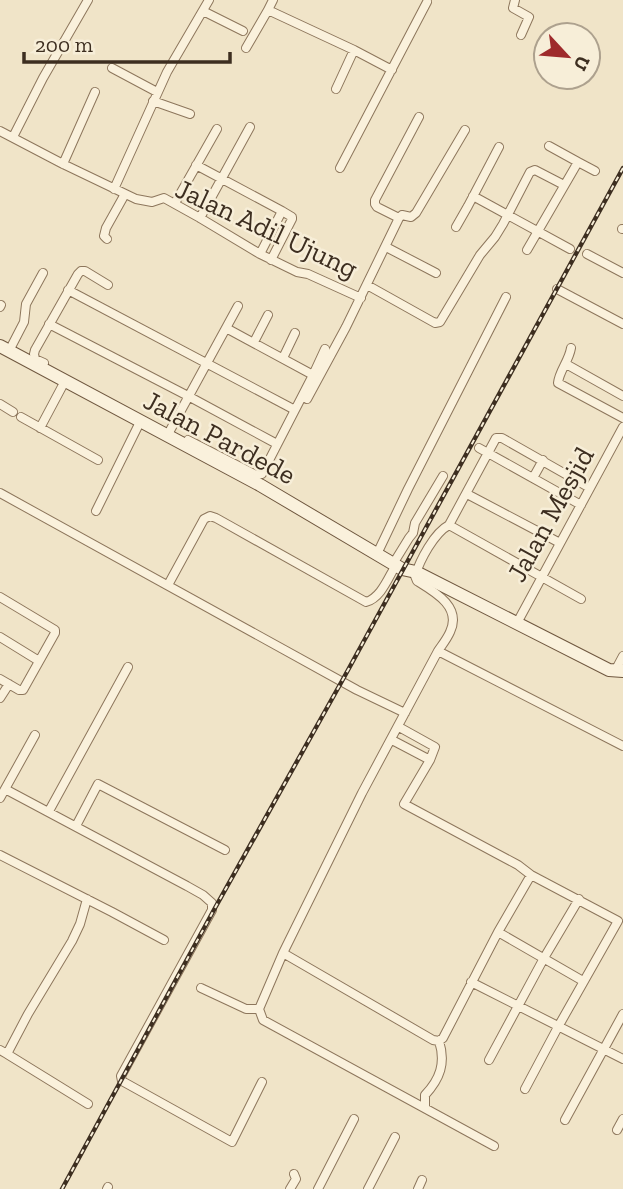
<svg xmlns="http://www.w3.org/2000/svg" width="623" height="1189" font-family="'Zilla Slab',serif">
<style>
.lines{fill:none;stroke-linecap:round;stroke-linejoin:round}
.street-casing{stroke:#8d765c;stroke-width:10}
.secondary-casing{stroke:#6f573f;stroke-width:14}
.street{stroke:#faf1dc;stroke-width:8}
.secondary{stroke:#faf1dc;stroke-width:12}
.rail-casing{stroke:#3d2e20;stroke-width:4.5}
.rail{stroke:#f7eed8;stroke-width:2;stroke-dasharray:5;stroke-linecap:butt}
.labels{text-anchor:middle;stroke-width:5;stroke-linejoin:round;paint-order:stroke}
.street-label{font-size:28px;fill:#3d2e20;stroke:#f7eed8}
</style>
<rect width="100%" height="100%" fill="#f0e4c8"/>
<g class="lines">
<defs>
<path id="street" d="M273,0l-5,10 86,40 38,20
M515,0l-2,8 16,9 -8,18
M203,11l40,20
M246,48l22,-38
M112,68l45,24
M336,89l18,-39
M153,101l37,13
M0,131l63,33 73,35 16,3 12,-4 36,20 60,36 37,18 11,2 53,24
M13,137l30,-59 45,-78
M578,162l17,9
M63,164l32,-72
M196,165l86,46 -22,43
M340,168l87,-166
M114,189l53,-117 42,-72
M473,196l97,53
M175,203l42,-74
M200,218l50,-91
M399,218l3,-3 9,2 5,-4 49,-83
M456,227l12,-21 31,-59
M622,229h1
M107,239l-3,-3 2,-8 19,-34
M386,247l50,26
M527,250l51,-88 -29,-16
M587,254l36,19
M271,260l21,-41v-2l-10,-6
M367,285l68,38 5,-1 40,-67 15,-18 8,-13 27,-52 5,-2 29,15
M557,289l66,35
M68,290l227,120
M0,307l1,-2
M49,324l139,72 89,48
M226,328l87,47
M254,342l14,-27
M571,348c-2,13 -12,23 -13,35l65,35
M9,351l15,-29 2,-18 17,-31
M283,358l12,-25
M44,363l-9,-4 -1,-5 1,-4 43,-76 3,-3h4l23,14
M566,364l57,32
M307,399l39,-72 53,-109 -22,-11 -2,-3v-4l44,-83
M0,404l13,8
M21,417l77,43
M40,428l25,-47
M167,436l71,-130
M188,440l68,35 6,-1 51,-99 12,-26
M479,448l102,57
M533,478l10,-18
M0,493l357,197 48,23
M467,494l93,49
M96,511l44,-89
M449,525l132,74
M377,554l31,-65 98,-192
M393,564l16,-26 4,-5 2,-10 28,-47
M168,585l36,-66 6,-3 6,2 150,84c15,-4 22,-24 30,-37
M0,597l55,33v3l-32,57h-4l-19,-11
M517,623l106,-196
M0,637l39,24
M438,651l185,95
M615,671l8,-15
M0,698l9,-14
M399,727l36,20 -5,13 -26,44 114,61 13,10 87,46 -60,106 -33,62
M392,740l38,20
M5,789l30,-54
M0,798l5,-9 182,97 16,9 9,8v7l-91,166 1,5 110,61 30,-60
M49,811l79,-144
M76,826l22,-42 127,66
M0,855l112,57 52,28
M531,875l-33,57 -55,106 -4,3 -6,-1 -150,-87 79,-160 76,-142c4,-6 9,-12 12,-19 12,-25 -15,-40 -33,-51l-2,-5c5,-16 19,-43 34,-51l47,-87h6l88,50
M498,932l85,49
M283,953l-24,56 4,11 231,126
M471,982l152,77
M201,988l45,21h13
M0,1050l7,4 21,-40 44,-73 8,-17 7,-25
M7,1054l81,50
M489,1060l55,-102 35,-59
M425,1106v-11c15,-16 21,-32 14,-54
M565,1120l58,-106
M617,1130l6,-11
M107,1189l1,-2
M290,1189l6,-10 -2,-5
M318,1189l36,-70
M368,1189l27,-52
M418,1189l4,-9"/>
<path id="secondary" d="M0,346l260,139 142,84 14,3 193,98 14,1"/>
</defs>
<use href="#street" class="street-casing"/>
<use href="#secondary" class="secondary-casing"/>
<use href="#street" class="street"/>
<use href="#secondary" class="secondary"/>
<defs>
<path id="rail" d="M62,1189l153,-281 127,-227 281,-513"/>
</defs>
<use href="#rail" class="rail-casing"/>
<use href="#rail" class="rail"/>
</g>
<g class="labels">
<g class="street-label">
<text transform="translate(267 228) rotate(25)" y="10">Jalan Adil Ujung</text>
<text transform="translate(220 437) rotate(28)" y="10">Jalan Pardede</text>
<text transform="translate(550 514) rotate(-61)" y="10">Jalan Mesjid</text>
</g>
</g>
<g transform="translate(567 56) rotate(116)"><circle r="33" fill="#f7eed8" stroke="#ada18e" stroke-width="2"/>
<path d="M0-5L12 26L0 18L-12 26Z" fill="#9e2a2b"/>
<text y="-10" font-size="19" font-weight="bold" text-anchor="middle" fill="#3d2e20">U</text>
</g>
<path d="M24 52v10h206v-10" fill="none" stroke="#3d2e20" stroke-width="3.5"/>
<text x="35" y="52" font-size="21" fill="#3d2e20" stroke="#f7eed8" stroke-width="5" paint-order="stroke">200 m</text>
</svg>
